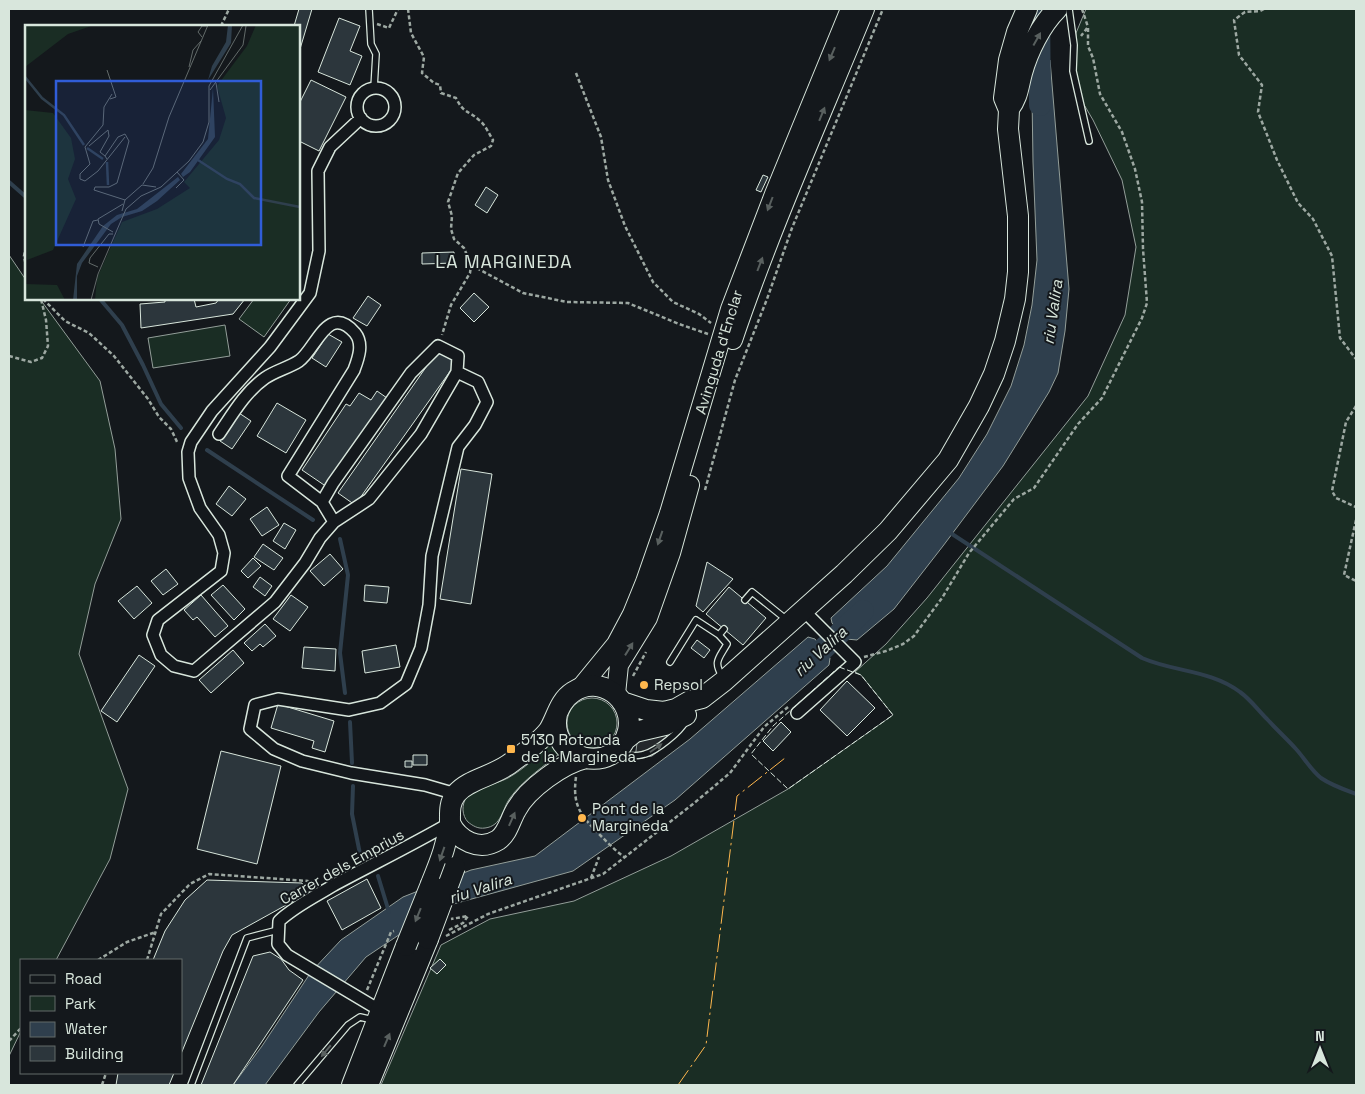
<svg xmlns="http://www.w3.org/2000/svg" width="1365" height="1094" font-family="'Space Grotesk',sans-serif">
<style>
.green{fill:#1a2d24;stroke:#939e99}
.parking{fill:#24282b;stroke:#939e99}
.water{fill:#2f3f4d;stroke:#939e99}
.lines{fill:none;stroke-linecap:round;stroke-linejoin:round}
.stream{stroke:#2f3f4d;stroke-width:4}
.river{stroke:#2f3f4d;stroke-width:22}
.building{fill:#2c363c;stroke:#d8e6dc}
.lane-casing{stroke:#d8e6dc;stroke-width:8}
.street-casing{stroke:#d8e6dc;stroke-width:14}
.primary-casing{stroke:#d8e6dc;stroke-width:20}
.highway-casing{stroke:#d8e6dc;stroke-width:22}
.path{stroke:#9da8a2;stroke-width:2.5;stroke-dasharray:4 2.5;stroke-linecap:butt}
.lane{stroke:#14181c;stroke-width:5.5}
.street{stroke:#14181c;stroke-width:11}
.primary{stroke:#14181c;stroke-width:18}
.highway{stroke:#14181c;stroke-width:20}
.highway-bridge-casing{stroke:#d8e6dc;stroke-width:22;stroke-linecap:butt}
.highway-bridge{stroke:#14181c;stroke-width:20}
.fence{stroke:#d8e6dc;stroke-width:1;stroke-dasharray:6 2.5;stroke-linecap:butt}
.power{stroke:#ffb74d;stroke-width:1;stroke-dasharray:18 4 2.5 4;stroke-linecap:butt}
.oneway{fill:#59605f}
.poi-dot{fill:#ffb74d;stroke:#14181c;stroke-width:2}
.labels{text-anchor:middle;stroke-width:4;stroke-linejoin:round;paint-order:stroke}
.street-label{font-size:15px;fill:#d8e6dc;stroke:#14181c}
.poi-label{font-size:15px;fill:#d8e6dc;stroke:#14181c;text-anchor:start}
.water-label{font-size:16px;font-style:italic;fill:#d8e6dc;stroke:#14181c}
.quarter-label{font-size:18px;letter-spacing:1px;fill:#d8e6dc;stroke:#14181c}
.inset-river{fill:none;stroke:#2f3f4d;stroke-width:2.5}
.inset-road{fill:none;stroke:#626a69;stroke-width:1}
.view{fill:#305dd8;fill-opacity:0.15;stroke:#305dd8;stroke-width:2.5}
.inset-edge{fill:none;stroke:#d8e6dc;stroke-width:2.5}
</style>
<rect width="100%" height="100%" fill="#14181c"/>
<path class="green" d="M1086,9h270v1076h-975l60,-140 49,-26 84,-18 97,-45 117,-67 105,-74 -32,-40 -6,-3 31,-28 41,-46 161,-202 37,-81 11,-68 -14,-67 -29,-60 -17,-29v-58z
M9,255l17,25v19h14l60,82 15,68 6,70 -26,65 -16,70 49,135 -18,70 -54,101h-35v71l-12,25z
M254,299h37l-27,38 -25,-18z
M225,325l5,31 -77,12 -5,-30z
M567 723a25 25 0 1 1 50 0a25 25 0 1 1-50 0Z
M552,742l10,10c-16,12 -40,29 -52,46 -8,11 -8,28 -25,30 -7,1 -12,-2 -17,-6 -6,-6 -7,-18 -1,-25 9,-11 28,-12 41,-19 16,-9 31,-23 44,-36z"/>
<path class="parking" d="M673,730l7,4 -28,22 -17,3 2,-16 10,-5z"/>
<path class="water" d="M1047,47l1,13h2l19,229 -4,42 -7,42 -9,19 -46,74 -60,80 -49,63 -37,31 -11,-1 -14,-16 -1,-5 56,-52 72,-88 28,-44 24,-48 13,-41 8,-40 5,-45 -4,-98 -1,-65z
M808,637l7,2 15,19 -1,7 -154,135 -102,71 -134,37 -73,49 -47,55 -54,73h-32l29,-39 49,-74 30,-32 62,-43 68,-27 64,-14 155,-117z"/>
<g class="lines">
<path class="stream" d="M9,182l17,15
M100,299l22,26 21,40 18,39 20,24
M207,450l106,70
M949,532l193,126c32,14 69,12 98,34 10,7 18,18 27,27 9,10 20,20 29,30 9,10 15,21 25,29 10,7 24,12 35,16
M340,539l8,36 -8,78 5,40
M350,722l2,41
M353,786l-1,28 8,40
M378,876l11,36"/>
<path class="river" d="M1039,9l1,96
M801,670l62,-59"/>
</g>
<path class="building" d="M299,9h13l-12,40h-1v-23h-5z
M339,18l21,8 -10,25 12,5 -12,29 -32,-13z
M311,80l35,17 -27,54 -20,-10v-37z
M763,175l5,2 -7,15 -5,-2z
M486,187l12,8 -11,18 -12,-8z
M454,252v11l-32,1v-11z
M474,293l15,14 -15,15 -14,-14z
M368,296l13,9 -14,21 -14,-8z
M165,299h29l2,8 20,-4 3,-4h26l-12,15 -92,14 -1,-24 25,-2z
M328,334l14,8 -16,25 -14,-9z
M438,350l18,13 -101,142 -17,-12z
M377,391l10,7 -60,89 -25,-17 44,-66 4,2 9,-13 12,7z
M277,403l29,17 -20,33 -29,-17z
M239,413l12,8 -19,28 -12,-8z
M461,469l31,5 -21,130 -31,-5z
M229,486l17,13 -14,17 -16,-12z
M267,507l12,18 -17,11 -12,-17z
M284,523l12,7 -11,19 -12,-8z
M263,544l20,14 -9,12 -20,-13z
M330,554l13,15 -19,17 -14,-15z
M253,558l8,8 -13,12 -7,-7z
M707,562l26,17 -30,33 -7,-6z
M166,569l12,15 -15,11 -12,-14z
M260,577l12,9 -7,10 -12,-9z
M223,585l22,24 -11,11 -23,-25z
M365,585l24,2 -2,16 -23,-2z
M137,586l15,17 -18,16 -16,-18z
M729,587l37,31 -23,27 -37,-31z
M201,595l27,31 -13,11 -18,-20 -4,3 -9,-10z
M291,595l17,12 -18,24 -17,-12z
M265,624l11,12 -13,11 -3,-3 -8,7 -8,-8z
M697,640l13,10 -6,8 -13,-10z
M396,645l4,22 -35,6 -3,-22z
M304,647l32,2 -1,22 -33,-3z
M233,650l11,13 -33,30 -12,-13z
M139,655l16,11 -38,56 -16,-11z
M847,681l28,27 -28,28 -27,-26z
M278,704l56,17 -9,31 -13,-4 2,-7 -43,-13z
M781,722l10,10 -18,19 -10,-10z
M221,751l60,15 -24,98 -60,-15z
M413,755h14v10h-14z
M405,761h7v6h-7z
M367,879l14,29 -39,22 -15,-29z
M207,880l95,3 4,11 -74,41 -9,16 -42,103v-94h-28l12,-29 20,-31z
M270,952l11,7 8,11 14,10 -70,105h-32l52,-129z
M440,959l6,6 -9,9 -7,-6z
M118,1073h56l-5,12h-53z"/>
<g class="lines">
<defs>
<path id="lane" d="M369,9l2,35 5,10 -2,34
M1069,9l5,36 -1,26 16,70
M745,600l7,-8 35,28
M670,662l26,-42 23,15
M723,678c-10,-17 -5,-18 4,-34l-8,-9 5,-6
M617,755c9,1 19,2 28,-1 11,-3 35,-22 40,-32
M191,1085l56,-147 31,-8
M297,1085l51,-60 12,-8 13,3"/>
<path id="street" d="M357 107a19 19 0 1 1 38 0a19 19 0 1 1-38 0Z
M219,434c13,-19 26,-42 46,-56 10,-7 23,-10 34,-17 17,-12 29,-59 56,-28 9,11 3,26 -1,37l-66,106 34,26
M334,522l-12,-20 11,-19 78,-110 27,-27 20,10 -1,16 -36,62 -52,65 -35,23 -14,16 -15,25 -30,39 -81,69 -20,-5 -13,-11 -8,-20 5,-15 63,-49 3,-18 -5,-18 -19,-27 -11,-30 -1,-26 3,-10 21,-31 58,-64 40,-54 9,-42 -1,-80 12,-24 31,-29
M797,713l58,-51 -51,-51
M456,794l-31,-9 -74,-12 -49,-12 -28,-12 -24,-20 5,-24 23,-6 71,11 31,-7 26,-19 15,-36 8,-43 3,-49 26,-109 17,-22 12,-23 -9,-20 -21,-10
M381,1011l-94,-56 -9,-11 1,-23c16,-15 37,-25 55,-36 39,-21 78,-40 116,-62"/>
<path id="primary" d="M733,340c38,-112 87,-221 132,-331
M580,688l36,-44 16,-30 13,-32 24,-69 61,-204 44,-115 76,-185
M616,694l3,-29 29,-47 23,-65 19,-68"/>
<path id="highway" d="M1009,109c9,-12 9,-21 13,-36 6,-22 19,-48 35,-64
M622,702l24,8 18,2 12,-3 14,-8 12,-3 22,-17 120,-107 44,-43 60,-71 31,-54 15,-32 11,-33 10,-42 3,-27v-56l-10,-87 1,-19 -5,-12 5,-38 8,-28 10,-23
M625,740l10,-8 30,-7 21,-10
M450,823c8,17 29,29 48,17 10,-7 12,-20 18,-30 11,-21 47,-47 70,-52
M431,884c5,-13 11,-26 14,-39 2,-7 4,-15 5,-22 0,-11 -1,-20 6,-29 12,-15 39,-18 56,-32 12,-9 28,-20 37,-32 8,-13 10,-29 24,-38 27,-19 62,8 55,39 -11,46 -81,31 -71,-17
M352,1085l54,-139
M368,1085l60,-146"/>
</defs>
<use href="#lane" class="lane-casing"/>
<use href="#street" class="street-casing"/>
<use href="#primary" class="primary-casing"/>
<use href="#highway" class="highway-casing"/>
<path class="path" d="M408,9l3,24 13,24 -2,16 12,10 6,2 1,8 15,5c8,16 12,12 23,22 6,4 10,14 14,20l-2,6 -17,9 -16,18 -10,29 4,14 -1,13 3,10 10,9 7,17 -1,8 -19,32 -9,30
M1082,9l6,18
M1264,9l-4,2 -15,1 -11,8 5,35 23,30 -4,27 19,48 21,43 15,16 19,37 8,82 16,21
M377,24l12,4 9,-19
M221,26l8,-17
M576,73l25,64 7,43 17,46 28,56 20,20 26,12 12,9
M26,246l-2,10 2,10
M471,265l52,28 44,9 61,1 51,21 29,10
M43,299l22,22 24,12 25,23 34,43 11,18 12,12 7,15
M9,356l22,6 11,-4 6,-12 -2,-26 -5,-21
M1356,406l-10,16 -14,69 4,7 20,9
M705,490l30,-110 32,-81 25,-71 91,-219
M1356,520l-12,55 12,6
M864,657l22,-6 17,-7 11,-8 28,-38 27,-45 45,-54 20,-11 44,-64 24,-26 40,-80 5,-15 -4,-54 -1,-47 -7,-33 -13,-37 -22,-38 -7,-36 -5,-12v-19l-7,9
M633,676l13,-24
M576,777c-4,29 5,39 25,59 7,7 15,15 23,21
M591,878l8,-21
M449,930l14,-7 5,-7 -17,3
M446,936l42,-22 115,-40 90,-70 37,-31 34,-46 24,-20
M98,960l29,-18 29,-10
M147,960l14,-46 29,-30 19,-10 99,7 3,4
M367,990l24,-58 3,-1
M9,1041l12,-13
M102,1085l4,-12"/>
<use href="#lane" class="lane"/>
<use href="#street" class="street"/>
<use href="#primary" class="primary"/>
<use href="#highway" class="highway"/>
<defs>
<path id="highway-bridge" d="M428,939l27,-72
M406,946l25,-62"/>
</defs>
<use href="#highway-bridge" class="highway-bridge-casing"/>
<use href="#highway-bridge" class="highway-bridge"/>
<path class="fence" d="M839,667l22,8 32,40 -105,74 -37,-35 22,-28z"/>
<path class="power" d="M678,1085l28,-40 31,-249 48,-38"/>
</g>
<defs><path id="oneway-solid" d="M-6-.8H1V-3.2L6.5 0L1 3.2V.8H-6Z" transform="scale(1.25)"/></defs>
<g class="oneway">
<use href="#oneway-solid" transform="translate(1037 39) rotate(-61)"/>
<use href="#oneway-solid" transform="translate(832 54) rotate(113)"/>
<use href="#oneway-solid" transform="translate(822 114) rotate(-68)"/>
<use href="#oneway-solid" transform="translate(770 204) rotate(111)"/>
<use href="#oneway-solid" transform="translate(760 264) rotate(-69)"/>
<use href="#oneway-solid" transform="translate(660 538) rotate(109)"/>
<use href="#oneway-solid" transform="translate(629 649) rotate(-58)"/>
<use href="#oneway-solid" transform="translate(656 748) rotate(-35)"/>
<use href="#oneway-solid" transform="translate(512 819) rotate(-66)"/>
<use href="#oneway-solid" transform="translate(442 854) rotate(109)"/>
<use href="#oneway-solid" transform="translate(418 915) rotate(112)"/>
<use href="#oneway-solid" transform="translate(387 1040) rotate(-67)"/>
<use href="#oneway-solid" transform="translate(326 1051) rotate(130)"/>
</g>
<g class="poi-dot">
<circle cx="644" cy="685" r="5"/>
<rect x="506" y="744" width="10" height="10" rx="2.5"/>
<circle cx="582" cy="818" r="5"/>
</g>
<g class="labels">
<g class="street-label">
<text transform="translate(719 352) rotate(-73)" y="5">Avinguda d'Enclar</text>
<text transform="translate(342 867) rotate(-29)" y="5">Carrer dels Emprius</text>
</g>
<g class="poi-label">
<text x="654" y="690">Repsol</text>
<text x="521" y="745">5130 Rotonda<tspan x="521" dy="17">de la Margineda</tspan></text>
<text x="592" y="814">Pont de la<tspan x="592" dy="17">Margineda</tspan></text>
</g>
<g class="water-label">
<text transform="translate(1052 312) rotate(-82)" y="6">riu Valira</text>
<text transform="translate(820 651) rotate(-43)" y="6">riu Valira</text>
<text transform="translate(480 888) rotate(-18)" y="6">riu Valira</text>
</g>
<g class="quarter-label">
<text x="504" y="268">LA MARGINEDA</text>
</g>
</g>
<g transform="translate(25 25)">
<rect width="275" height="275" fill="#14181c"/>
<path d="M0,0h69l-26,9 -43,33zM231,0h44v275h-205l2,-22 25,-56 35,-13 33,-21 -6,-6 35,-42 7,-22 -9,-32 30,-40zM0,85l28,3 18,25 4,21 -7,20 8,20 -23,51 -26,10zM0,259l32,1 8,15h-40z" fill="#1a2d24"/>
<path d="M203,0h4l-1,18 -23,37 4,-14 14,-24zM188,63l2,49 -25,35 -7,5 -2,-3 27,-35zM153,152l2,3 -23,21 -15,10 -20,6 -11,7 -29,39 -5,13v24h-4l4,-36 26,-38 14,-11 20,-6z" fill="#2f3f4d"/>
<path class="inset-river" d="M0,52l17,21 22,17 20,30M62,123l16,11M173,135l29,19 13,5 14,14 46,9M82,137l1,23"/>
<path class="inset-road" d="M177,12l-4,-5 4,-6h5M164,42l4,-17 8,-9M82,45l9,27 -6,2M191,58l3,19M185,65l33,-45 3,-19M87,69l-8,13 -1,18 -18,22 5,17 -10,10v5l5,2 13,-10 27,-34M64,121l19,-16 1,6 -9,16 5,4M82,134l-2,-3 13,-19 7,-3 4,7 -12,42 -8,4h-14l-1,3 31,10M118,159l10,-16 16,-51 39,-92M151,163l8,-8 -7,-8M97,186l3,-11 17,-15 14,2M88,207l-14,-8 -1,-5 25,-15M58,222l10,-26 5,-1M73,242l-9,-4 1,-5 19,-24h4M66,275l7,-26 28,-65 15,-13 20,-9 28,-26 14,-19 6,-20v-36l34,-61"/>
<path class="view" d="M31,56h205v164h-205z"/>
<rect width="275" height="275" class="inset-edge"/>
</g>
<rect width="1365" height="1094" fill="none" stroke="#d8e6dc" stroke-width="20"/>
<rect x="20" y="959" width="162" height="115" fill="#14181c" stroke="#626a69"/>
<rect x="30" y="975" width="25" height="8" fill="#14181c" stroke="#626a69"/>
<text x="65" y="984" font-size="15" fill="#d8e6dc">Road</text>
<rect x="30" y="996" width="25" height="15" fill="#1a2d24" stroke="#626a69"/>
<text x="65" y="1009" font-size="15" fill="#d8e6dc">Park</text>
<rect x="30" y="1022" width="25" height="15" fill="#2f3f4d" stroke="#626a69"/>
<text x="65" y="1034" font-size="15" fill="#d8e6dc">Water</text>
<rect x="30" y="1046" width="25" height="15" fill="#2c363c" stroke="#626a69"/>
<text x="65" y="1059" font-size="15" fill="#d8e6dc">Building</text>
<g transform="translate(1320 1049)" stroke="#14181c" stroke-width="4" paint-order="stroke">
<path d="M0-4L9 19L0 12L-9 19Z" fill="#d8e6dc"/>
<text y="-8" font-size="14" font-weight="bold" text-anchor="middle" fill="#d8e6dc">N</text>
</g>
</svg>
